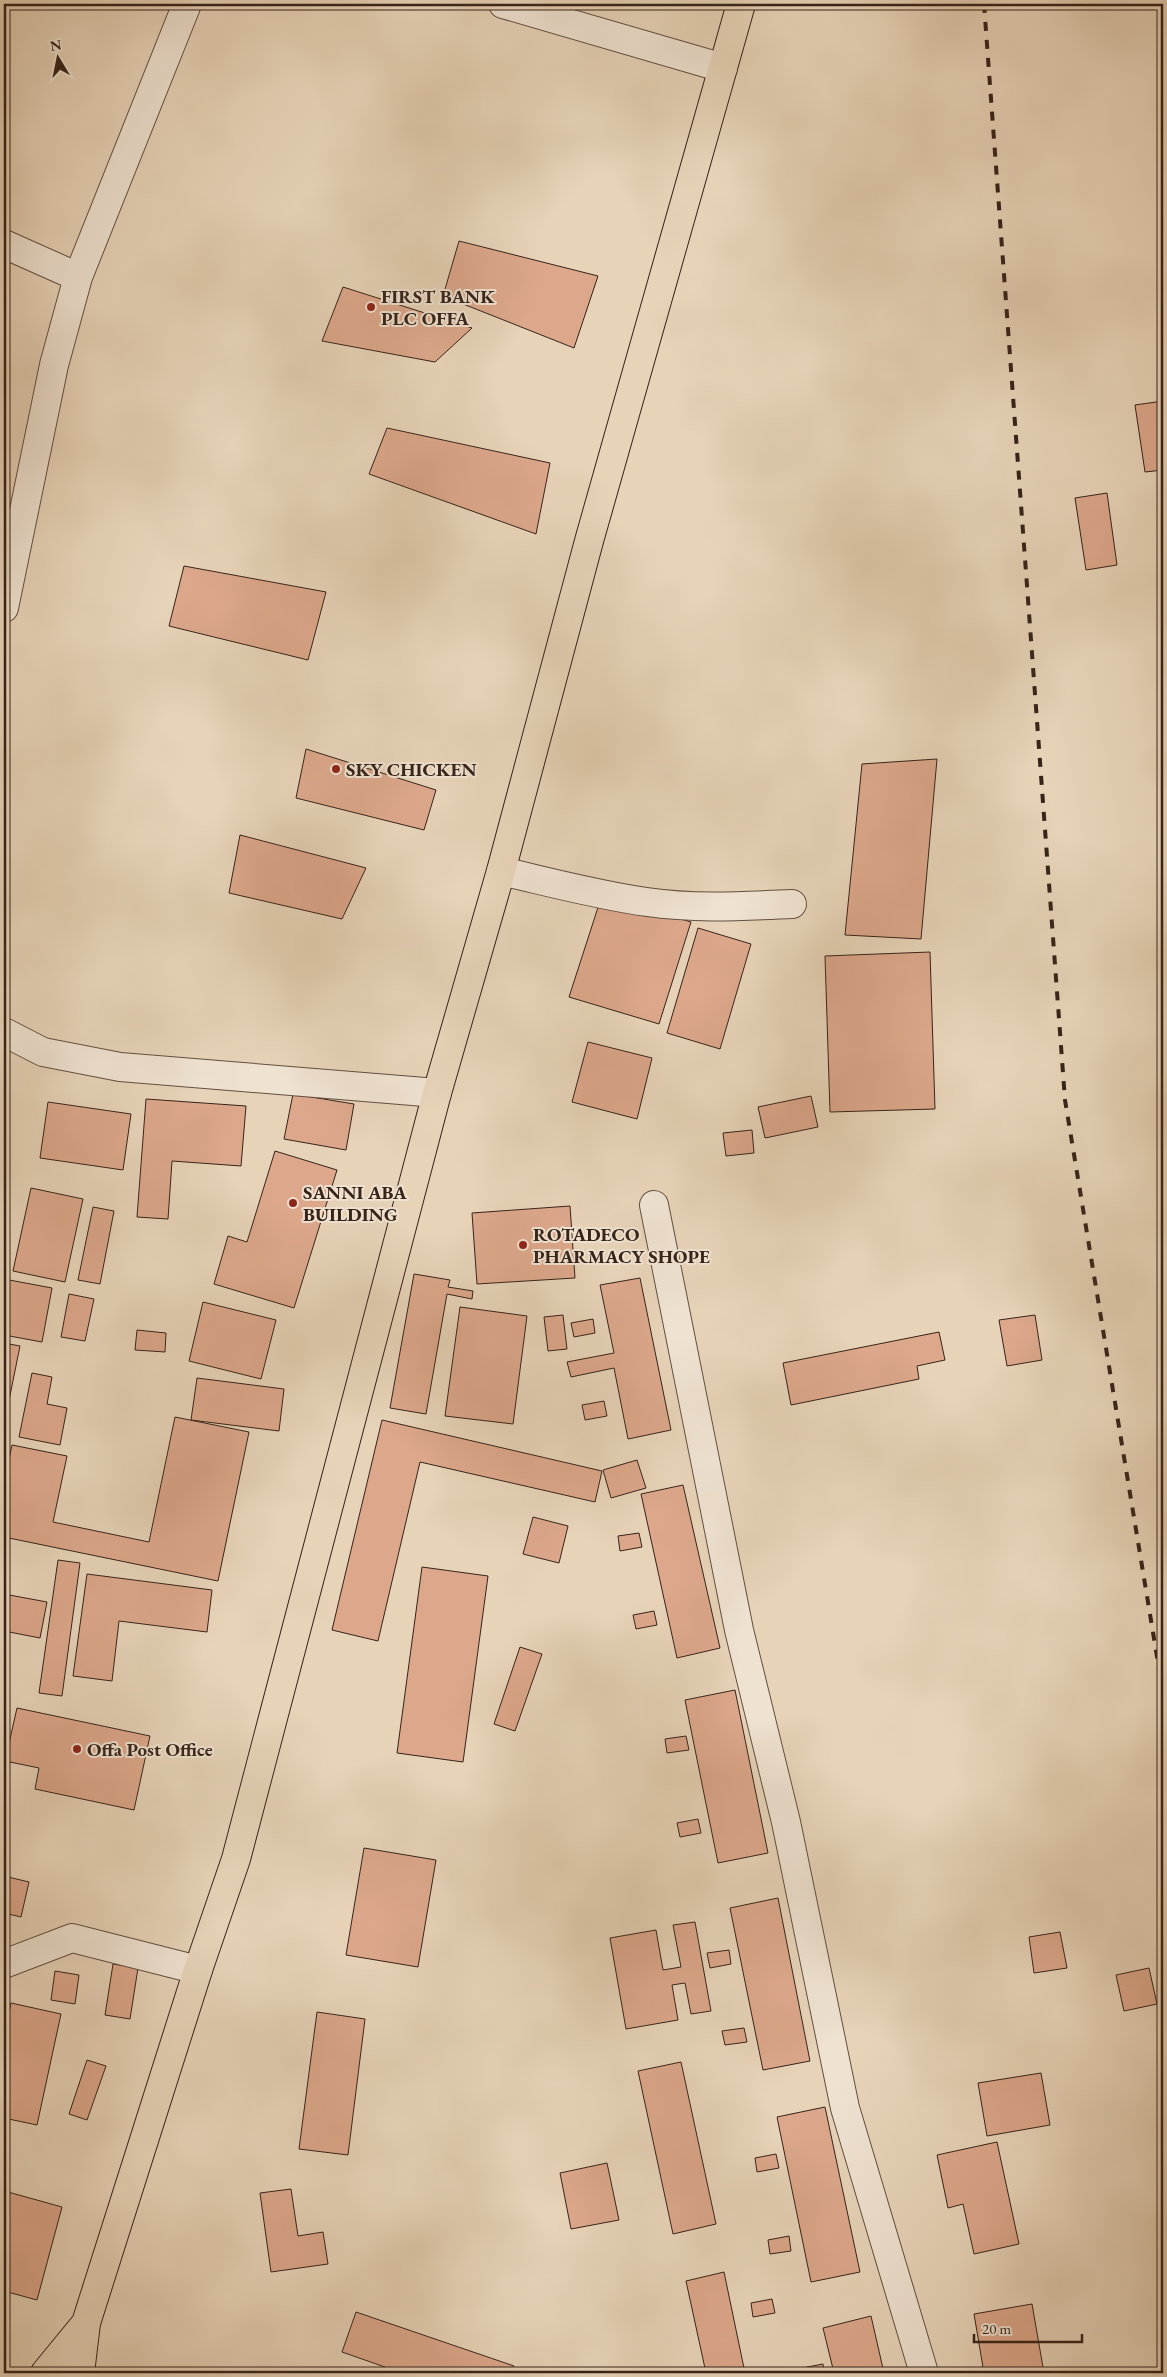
<svg xmlns="http://www.w3.org/2000/svg" width="1167" height="2377" font-family="'EB Garamond',serif">
<style>
.building{fill:#dca78b;stroke:#362319}
.lines{fill:none;stroke-linecap:round;stroke-linejoin:round}
.minor-casing{stroke:#624f41;stroke-width:30}
.major-casing{stroke:#362319;stroke-width:30}
.minor{stroke:#efe2d1;stroke-width:28}
.major{stroke:#e7d3b8;stroke-width:28}
.rail{stroke:#362319;stroke-width:4;stroke-dasharray:9 9;stroke-linecap:butt}
.poi-dot{fill:#8f2418;stroke:#efe2d1;stroke-width:2}
.labels{text-anchor:middle;stroke-width:4;stroke-linejoin:round;paint-order:stroke}
.poi-label{font-size:19px;font-weight:bold;fill:#362319;stroke:#efe2d1;text-anchor:start}
</style>
<rect width="100%" height="100%" fill="#e7d3b8"/>
<filter id="stains"><feTurbulence type="fractalNoise" baseFrequency=".004" numOctaves="4"/><feColorMatrix values="0 0 0 0 .2 0 0 0 0 .09 0 0 0 0 .02 0 0 0 .5 -.17"/></filter>
<radialGradient id="worn" r=".72"><stop offset=".6" stop-color="#630" stop-opacity="0"/><stop offset="1" stop-color="#630" stop-opacity=".3"/></radialGradient>
<path class="building" d="M459,241l139,35 -24,72 -131,-52z
M343,287l129,41 -37,34 -113,-21z
M1163,401v69l-18,2 -10,-67z
M387,428l163,35 -14,71 -167,-60z
M1107,493l10,72 -31,5 -11,-72z
M184,566l142,26 -18,68 -139,-34z
M306,749l130,41 -12,40 -128,-32z
M937,759l-16,180 -76,-4 17,-171z
M240,835l126,33 -24,51 -113,-26z
M602,895l89,27 -32,102 -90,-27z
M698,928l53,16 -31,105 -53,-16z
M930,952l5,157 -105,3 -5,-156z
M588,1042l64,16 -15,61 -65,-17z
M293,1094l61,10 -8,46 -62,-11z
M811,1096l7,31 -53,11 -7,-31z
M146,1099l100,7 -5,60 -69,-5 -4,58 -31,-2z
M48,1102l83,12 -8,56 -83,-12z
M752,1130l2,23 -28,3 -3,-23z
M275,1151l62,19 -43,138 -80,-24 14,-48 19,6z
M31,1188l52,11 -18,83 -52,-11z
M570,1206l5,72 -98,6 -5,-71z
M93,1207l21,4 -14,73 -22,-4z
M414,1274l36,6 -2,7 25,4 -1,8 -25,-5 -21,120 -36,-6z
M640,1278l31,152 -43,9 -14,-71 -43,9 -4,-15 47,-9 -14,-68z
M4,1279l48,9 -10,54 -38,-7z
M69,1294l25,5 -9,42 -24,-4z
M203,1302l73,18 -15,59 -72,-18z
M460,1307l67,9 -14,108 -68,-8z
M563,1315l4,34 -19,2 -4,-34z
M1035,1315l7,45 -35,6 -8,-46z
M593,1319l2,14 -21,4 -3,-14z
M137,1330l29,3 -1,19 -30,-2z
M939,1332l6,28 -28,6 2,13 -128,26 -8,-42z
M4,1343l16,3 -16,79z
M32,1373l20,4 -5,27 20,4 -7,37 -41,-8z
M197,1378l87,11 -5,42 -88,-11z
M604,1401l3,15 -22,4 -3,-15z
M175,1417l74,15 -31,149 -214,-44v-54l8,-38 55,11 -14,66 96,20z
M382,1420l220,51 -7,31 -175,-40 -42,179 -46,-11z
M637,1460l9,28 -35,10 -8,-28z
M683,1485l37,163 -43,10 -36,-164z
M533,1517l35,9 -9,37 -36,-9z
M639,1533l3,14 -22,4 -2,-15z
M58,1560l22,3 -18,133 -23,-3z
M422,1567l66,9 -25,186 -66,-9z
M87,1574l125,16 -5,42 -88,-11 -7,60 -39,-5z
M4,1594l43,8 -7,36 -36,-7z
M654,1611l3,14 -21,4 -3,-14z
M520,1647l22,7 -27,77 -21,-7z
M735,1690l33,163 -50,10 -33,-163z
M17,1708l133,28 -16,74 -99,-21 4,-21 -34,-7z
M686,1736l3,14 -22,3 -2,-14z
M698,1819l3,14 -21,4 -3,-14z
M364,1848l72,12 -18,107 -72,-12z
M4,1876l25,6 -8,35 -17,-4z
M778,1898l32,163 -47,9 -33,-162z
M695,1922l16,89 -20,3 -6,-31 -13,2 6,35 -52,9 -16,-91 46,-8 7,40 18,-3 -8,-42z
M1060,1932l7,36 -33,5 -5,-36z
M729,1950l2,14 -21,4 -3,-15z
M113,1964l25,4 -8,51 -25,-4z
M1149,1968l8,36 -33,7 -8,-36z
M55,1971l24,4 -4,29 -24,-4z
M11,2003l50,11 -24,111 -33,-7v-82z
M317,2012l48,7 -17,136 -49,-6z
M744,2028l3,14 -22,3 -3,-14z
M87,2060l19,6 -19,54 -18,-6z
M681,2062l35,162 -43,10 -35,-163z
M1041,2073l9,52 -63,11 -9,-53z
M825,2107l35,165 -49,10 -34,-165z
M997,2142l22,102 -45,10 -11,-50 -15,4 -11,-53z
M776,2154l3,14 -22,4 -2,-14z
M607,2163l12,57 -48,9 -11,-56z
M291,2189l7,47 25,-4 5,32 -57,8 -11,-79z
M8,2192l54,15 -25,93 -33,-9v-85z
M789,2236l2,15 -21,3 -2,-14z
M724,2272l21,101h-39l-20,-92z
M772,2299l3,14 -22,4 -2,-14z
M1032,2304l12,69h-60l-10,-59z
M356,2312l158,54 -3,7h-109l-60,-21z
M871,2316l13,57h-50l-11,-45z
M823,2364l1,9h-21l-1,-5z"/>
<g class="lines">
<defs>
<path id="minor" d="M503,4l220,64
M4,244l74,33
M4,608l50,-243 24,-88 109,-273
M501,871c48,11 96,24 146,31 47,7 97,4 145,2
M4,1032l39,20 77,15 317,26
M654,1205l85,425 47,192 59,286 79,265
M4,1964l68,-26 126,32"/>
<path id="major" d="M45,2373l41,-50
M80,2373l6,-50 112,-353 38,-111 201,-766 64,-222 88,-330 152,-537"/>
</defs>
<use href="#minor" class="minor-casing"/>
<use href="#major" class="major-casing"/>
<use href="#minor" class="minor"/>
<use href="#major" class="major"/>
<path class="rail" d="M984,4l81,1096 98,593"/>
</g>
<g class="poi-dot">
<circle cx="371" cy="307" r="5"/>
<circle cx="336" cy="769" r="5"/>
<circle cx="293" cy="1203" r="5"/>
<circle cx="523" cy="1245" r="5"/>
<circle cx="77" cy="1749" r="5"/>
</g>
<g class="labels">
<g class="poi-label">
<text x="381" y="303">FIRST BANK<tspan x="381" dy="22">PLC OFFA</tspan></text>
<text x="346" y="776">SKY CHICKEN</text>
<text x="303" y="1199">SANNI ABA<tspan x="303" dy="22">BUILDING</tspan></text>
<text x="533" y="1241">ROTADECO<tspan x="533" dy="22">PHARMACY SHOPE</tspan></text>
<text x="87" y="1756">Offa Post Office</text>
</g>
</g>
<rect width="1167" height="2377" fill="none" stroke="#e7d3b8" stroke-width="20"/>
<rect x="5" y="5" width="1157" height="2367" fill="none" stroke="#362319" stroke-width="2.5"/>
<rect x="10" y="10" width="1147" height="2357" fill="none" stroke="#362319"/>
<g transform="translate(58 58) rotate(350)" stroke="#efe2d1" stroke-width="4" paint-order="stroke">
<path d="M0-4L9 19L0 12L-9 19Z" fill="#362319"/>
<text y="-8" font-size="14" font-weight="bold" text-anchor="middle" fill="#362319">N</text>
</g>
<path d="M974 2334v8h108v-8" fill="none" stroke="#362319" stroke-width="2.5"/>
<text x="982" y="2334" font-size="15" fill="#362319" stroke="#efe2d1" stroke-width="4" paint-order="stroke">20 m</text>
<rect width="100%" height="100%" filter="url(#stains)"/>
<rect width="100%" height="100%" fill="url(#worn)"/>
</svg>
